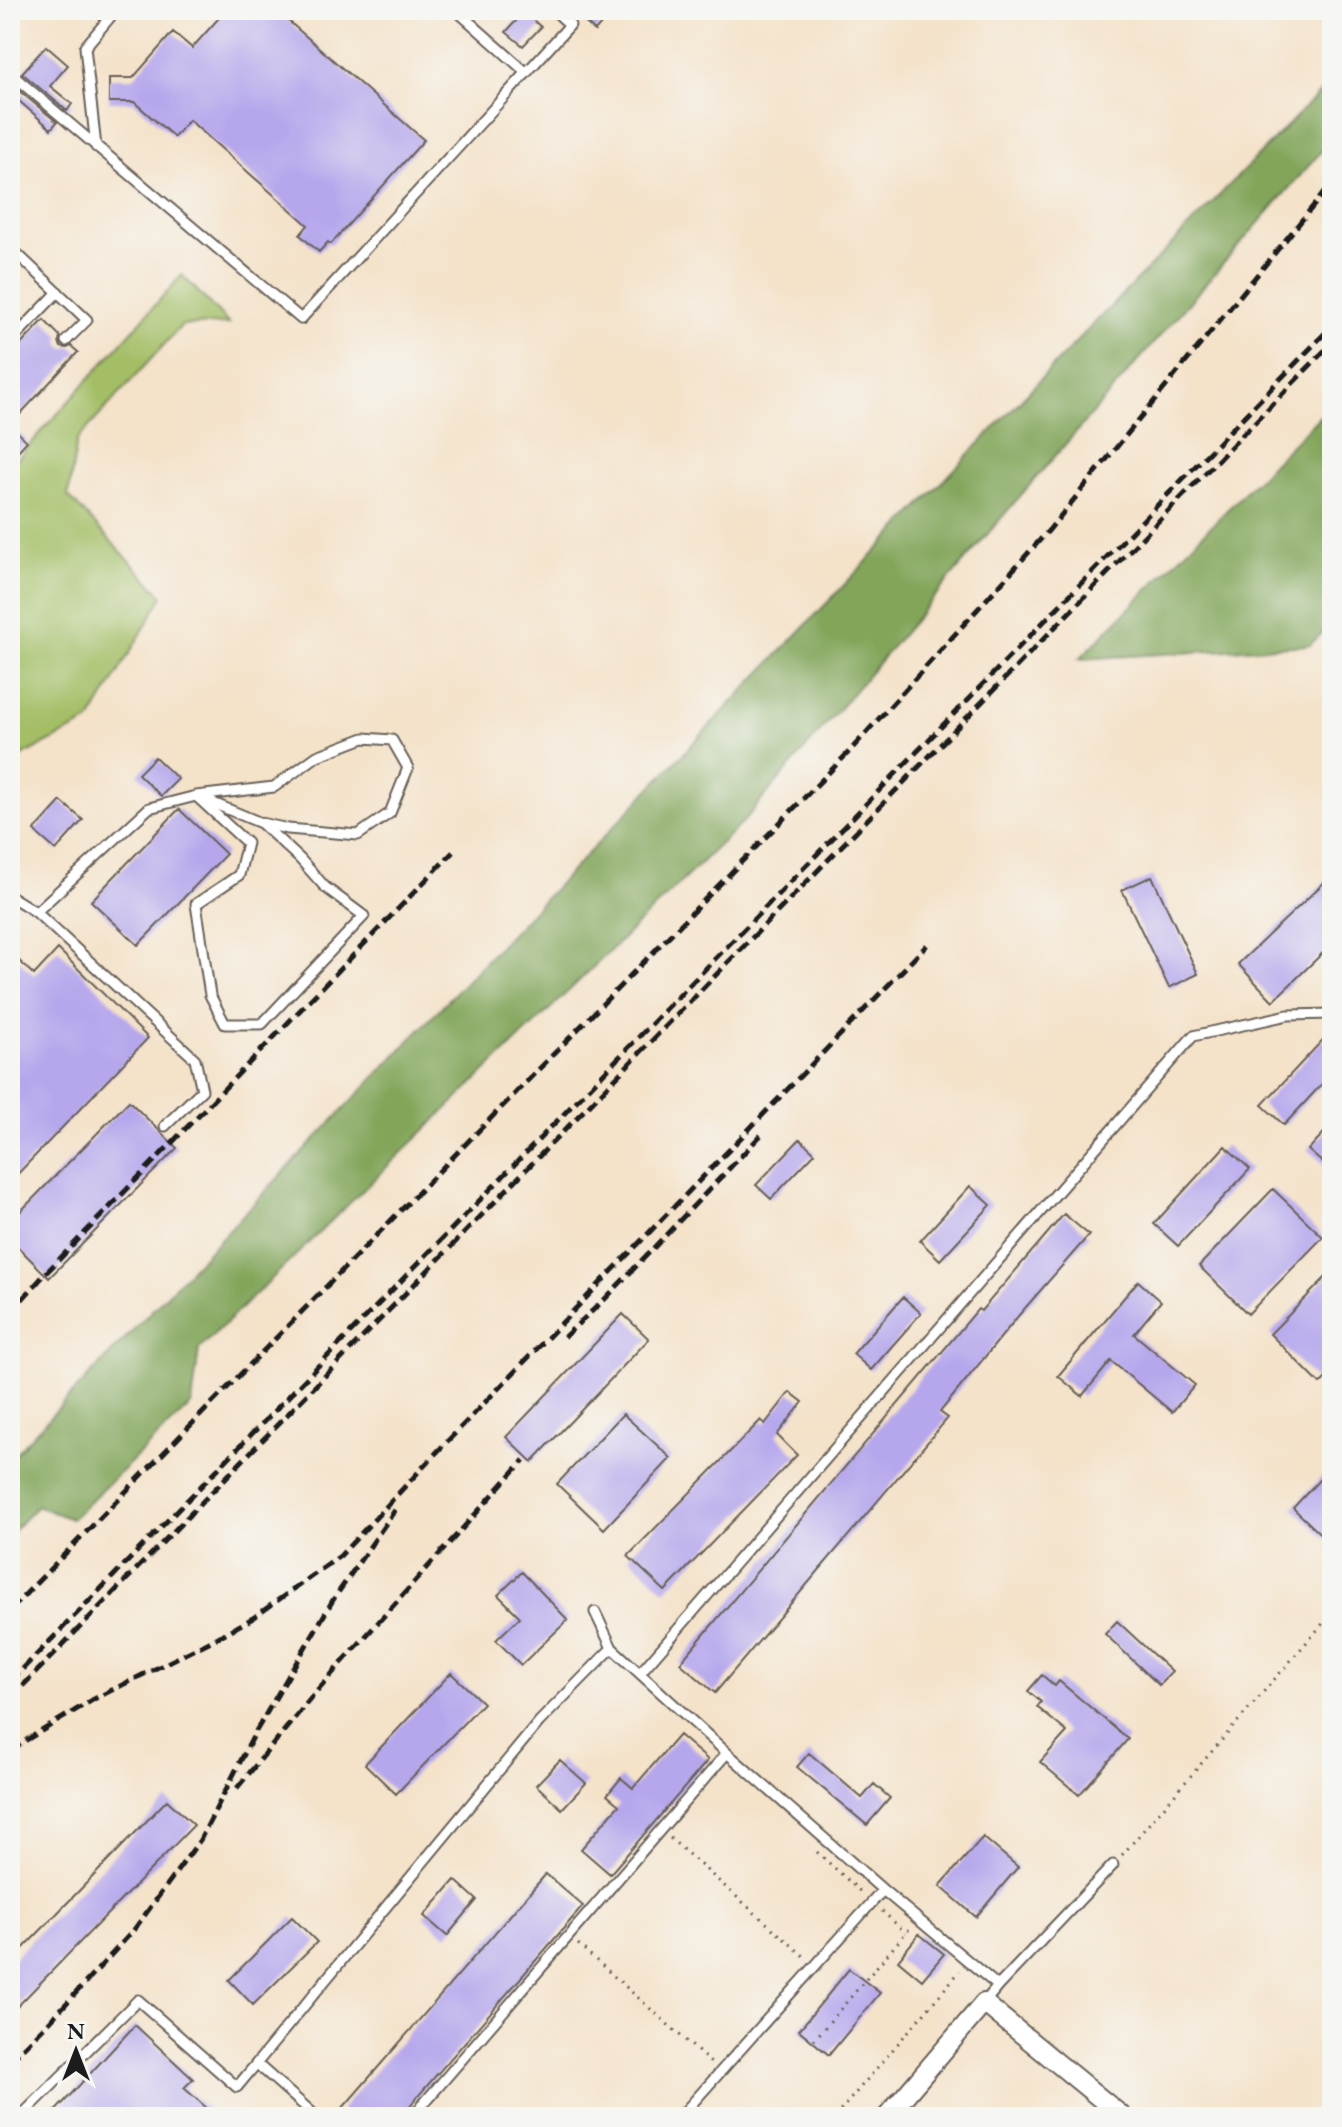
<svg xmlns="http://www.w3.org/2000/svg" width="1342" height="2127" font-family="'EB Garamond',serif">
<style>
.green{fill:#a3be65;stroke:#606d40;stroke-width:2}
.forest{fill:#82a55a;stroke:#4f603b;stroke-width:2}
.building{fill:#b6a7ec}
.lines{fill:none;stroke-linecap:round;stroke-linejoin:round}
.service-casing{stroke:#686159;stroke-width:13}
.minor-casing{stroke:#686159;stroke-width:22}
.path{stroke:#686159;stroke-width:3;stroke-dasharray:2 6;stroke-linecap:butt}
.service{stroke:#fff;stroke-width:9}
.minor{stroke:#fff;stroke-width:18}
.rail{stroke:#1c1c1c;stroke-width:5;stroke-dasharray:12 6;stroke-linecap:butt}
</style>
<rect width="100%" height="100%" fill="#f6f6f2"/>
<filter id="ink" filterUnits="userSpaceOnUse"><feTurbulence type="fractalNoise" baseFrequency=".0125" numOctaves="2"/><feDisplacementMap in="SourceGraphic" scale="16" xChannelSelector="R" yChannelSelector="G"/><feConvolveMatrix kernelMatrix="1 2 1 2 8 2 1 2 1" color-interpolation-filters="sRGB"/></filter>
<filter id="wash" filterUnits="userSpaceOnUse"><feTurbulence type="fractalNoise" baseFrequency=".006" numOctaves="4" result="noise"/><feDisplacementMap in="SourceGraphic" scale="32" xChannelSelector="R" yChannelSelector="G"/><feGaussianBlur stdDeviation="1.8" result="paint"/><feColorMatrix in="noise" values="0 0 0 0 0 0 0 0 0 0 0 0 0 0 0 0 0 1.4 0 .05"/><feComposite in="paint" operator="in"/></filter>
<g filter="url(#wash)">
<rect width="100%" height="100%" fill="#f4e2c9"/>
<path class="green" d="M182,275l47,49 -47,1 -105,115 -9,56 95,100 -73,125 -80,41v-295z"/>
<path class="forest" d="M1332,80v59l-318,364 -270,318 -545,528 -7,55 -121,115 -34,-13 -27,28v-75l1069,-1120z
M1332,404v219l-22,22 -231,14z"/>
<g id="blocks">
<path class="building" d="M226,10h50l148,130 -93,104 -3,-2 -9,10 -19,-17 8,-10 -119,-105 -15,17 -40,-35h-25v-24h24l40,-46 19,16z
M571,10h42l-18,21z
M524,12l17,15 -18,19 -17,-14z
M46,46l22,19 -18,21 22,18 -5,7 -45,-38z
M12,85l45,37 -6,7 -41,-36v-6z
M44,320l16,16 -1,6 2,5 6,1 4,-2 7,6 -68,73 17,16 -17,19v-104z
M155,757l23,22 -17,17 -23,-22z
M61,801l22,19 -27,30 -22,-19z
M179,809l47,45 -88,91 -47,-44z
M1332,875v69l-59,57 -35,-37z
M1152,876l46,98 -29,14 -47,-98z
M58,949l90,89 -138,144v-230l24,23z
M1332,1030v43l-48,52 -22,-20z
M129,1101l48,47 -128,130 -39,-39v-17z
M1332,1124v47l-24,-21z
M800,1139l15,14 -44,46 -15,-14z
M1225,1146l25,23 -72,77 -24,-22z
M970,1186l21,19 -51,55 -20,-19z
M1273,1189l50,48 -75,77 -49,-48z
M1064,1214l25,21 -70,80 -79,97 8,6 -233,275 -35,-30 298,-354 3,2z
M1332,1271v101l-12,12 -50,-50z
M1138,1281l23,20 -27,33 61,51 -23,27 -61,-51 -29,35 -24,-20z
M903,1297l18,16 -50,57 -18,-16z
M623,1314l26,25 -117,123 -26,-25z
M790,1392l13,10 -26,33 20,20 -132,136 -37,-35 133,-136 4,4z
M623,1414l48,44 -67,71 -47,-45z
M1332,1466v79l-39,-37z
M522,1572l46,48 -47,45 -25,-25 24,-23 -22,-22z
M1117,1621l55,51 -13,13 -54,-51z
M451,1673l32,30 -87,91 -31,-30z
M1042,1675l13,11 4,-5 69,58 -49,56 -39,-33 27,-30 -30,-25 4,-5 -13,-11z
M679,1735l29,25 -98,114 -29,-25 38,-44 -12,-10 14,-17 12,10z
M809,1753l53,45 12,-14 16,14 -23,27 -70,-58z
M560,1760l26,23 -24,26 -26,-24z
M167,1800l27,25 -184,189v-52z
M983,1837l35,30 -42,50 -36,-31z
M546,1874l37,32 -183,211h-51l-8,-7z
M455,1880l22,20 -30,36 -23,-20z
M292,1917l25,25 -64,63 -24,-25z
M919,1934l25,20 -22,26 -24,-20z
M849,1969l31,24 -51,62 -30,-25z
M135,2025l58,54 -9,9 33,29h-167z"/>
</g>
</g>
<g filter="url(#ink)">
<use href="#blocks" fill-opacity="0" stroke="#686159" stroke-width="2"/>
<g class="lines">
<defs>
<path id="service" d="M456,10l71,63
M10,73l291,246 269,-294 -16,-15
M96,147l-11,-100 31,-37
M10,247l77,73 -21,21
M10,342l48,-50
M10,896l26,16 159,147 7,31 -37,36
M36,912l113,-104 47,-12 65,27 27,6 70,6 32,-22 18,-45 -16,-28 -28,-2 -47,18 -43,31 -78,9 51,47 -8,32 -43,29 14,91 15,29h37l102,-108 -39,-29 -25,-28 -39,-36
M595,1612l17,36 115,105 156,137 115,96
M640,1673l553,-637 95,-21 44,-1
M984,2003l14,-17 115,-121
M257,2064l60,53
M20,2117l118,-117 99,87 302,-365 73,-74
M412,2117l315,-364
M680,2117l203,-227"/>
<path id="minor" d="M887,2117l97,-114 139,114"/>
</defs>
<use href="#service" class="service-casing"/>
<use href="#minor" class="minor-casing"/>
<path class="path" d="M670,1838l135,119
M817,1852l45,41
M1122,1855l210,-242
M882,1911l24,22
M578,1944l134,120
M814,2040l96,-112
M835,2117l125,-146
M1020,2117l12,-5 9,5"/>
<use href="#service" class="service"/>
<use href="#minor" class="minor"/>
<path class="rail" d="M10,1313l35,-39 408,-422
M564,1337l40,-37 158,-166
M10,1610l837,-856 202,-224 283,-347
M10,1682l1322,-1356
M10,1699l1322,-1356
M10,1750l84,-51 115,-57 44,-24 87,-62 98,-105 489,-506
M237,1788l84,-102 203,-226
M10,2061l40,-40 83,-90 67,-91 56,-109 77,-131 62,-90"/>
</g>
</g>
<rect width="1342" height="2127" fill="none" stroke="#f6f6f2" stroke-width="40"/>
<g transform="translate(76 2051)" stroke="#f6f6f2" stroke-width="6" paint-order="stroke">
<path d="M0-6L14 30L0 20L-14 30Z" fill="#1c1c1c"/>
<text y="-12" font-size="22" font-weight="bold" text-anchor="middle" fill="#1c1c1c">N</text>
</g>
</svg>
